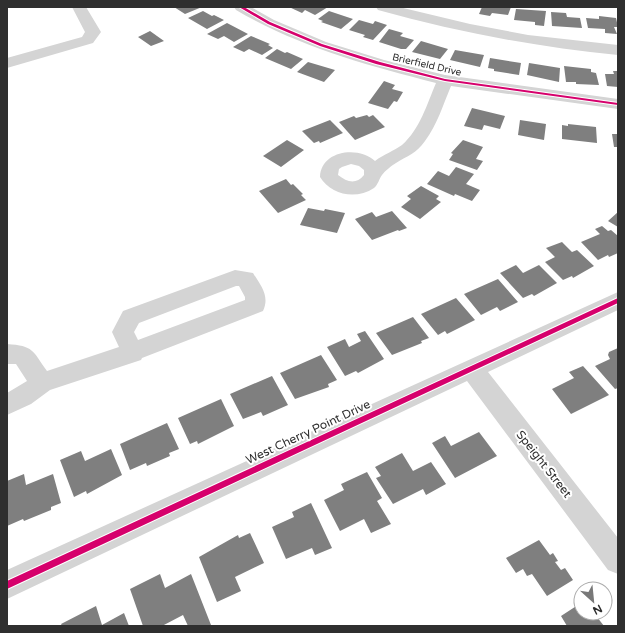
<svg xmlns="http://www.w3.org/2000/svg" width="625" height="633" font-family="'Varela Round',sans-serif">
<style>
.building{fill:#7f7f7f}
.lines{fill:none;stroke-linecap:round;stroke-linejoin:round}
.minor{fill:#d4d4d4;fill-rule:evenodd}
.cycleway-casing{stroke:#fff;stroke-width:2}
.cycleway{fill:#d6006c;fill-rule:evenodd}
.labels{text-anchor:middle;stroke-width:4;stroke-linejoin:round;paint-order:stroke}
.far-street-label{font-size:10px;fill:#2f2f2f;stroke:#fff}
.street-label{font-size:12px;fill:#2f2f2f;stroke:#fff}
</style>
<rect width="100%" height="100%" fill="#fff"/>
<path class="building" d="M174,7h28l-17,7z
M289,7h39l-13,8 -10,-5 -3,3z
M482,7h29l-3,8 -16,-2 -2,3 -11,-2z
M516,9l30,2 -2,15 -9,-1v-3l-21,-2z
M203,11l9,5 2,-1 10,5 -17,9 -19,-11z
M329,11l24,8 -12,10 -20,-7 2,-1 -5,-2z
M551,12l15,1 1,4 13,1 2,10 -30,-2z
M599,16l17,2 2,9h-4l3,7 -12,-1v-4l-17,-1 -2,-10 13,1z
M359,20l14,4 2,-3 12,4 -14,15 -10,-3 2,-2 -16,-5z
M227,23l21,11 -14,8 -10,-6 -6,3 -11,-5z
M389,29l14,4 -3,3 14,4 -8,9h-5l-22,-7z
M150,31l14,10 -13,5 -13,-9z
M251,36l19,8 -2,1 5,3 -11,7 -13,-6 -5,3 -11,-5z
M421,41l27,8 -8,10 -28,-7z
M277,49l8,4 2,-1 16,7 -12,10 -26,-11z
M455,50l29,5 -4,12 -30,-7z
M490,58l31,5 -2,12 -25,-4v-2l-6,-1z
M308,62l27,8 -11,12 -27,-10z
M529,63l31,5 -1,14 -32,-7z
M564,66l27,3v3l5,1 3,12 -23,-1v-2h-10z
M613,71h5v16l-11,-1 -2,-12h9z
M384,81l11,4 -3,4 11,3 -6,10 -3,-1 -6,8 -20,-6z
M472,108l33,8 -5,13 -16,-4 -2,5 -18,-4z
M367,115l2,2 4,-2 12,12 -30,13 -16,-18 15,-6 2,2z
M330,120l13,13 -23,10 -1,-2 -5,2 -12,-12z
M520,120l26,4 -2,16 -26,-5z
M568,124l28,3 1,16 -35,-4v-14l6,1z
M612,134h6v13h-4z
M287,140l17,10 -23,17 -18,-11z
M463,140l20,7 -7,12 7,2 -6,9 -28,-10 4,-6 -2,-1z
M456,167l18,7 -8,10 14,6 -8,11 -17,-7 -1,2 -27,-12 11,-13 11,5z
M286,179l5,6 2,-1 10,10 -2,1 5,5 -28,13 -19,-22z
M421,186l18,10 -3,3 5,3 -21,17 -19,-12 10,-8 -4,-3z
M308,208l16,3 1,-2 20,4 -8,20 -37,-8z
M392,211l15,17 -8,3 -1,-1 -26,10 -17,-21 17,-7 4,5z
M618,212v15l-10,-6z
M602,226l6,5 3,-1 7,6v17l-9,4 -1,-2 -10,5 -17,-18 19,-8 -5,-5z
M562,242l10,10 5,-2 17,16 -21,12 -1,-2 -9,4 -18,-18 10,-5 -9,-9z
M516,265l7,8 16,-8 18,18 -23,13 -2,-2 -9,4 -23,-25z
M498,279l20,23 -18,9 -3,-4 -16,8 -17,-21z
M456,298l19,22 -28,14 -2,-3 -7,4 -17,-21z
M413,317l16,21 -8,3 1,2 -30,12 -16,-22z
M365,331l19,28 -26,14 -2,-2 -11,5 -18,-29 18,-8 4,8 12,-6 -4,-7z
M618,348v40l-3,1 -20,-23 15,-7 -2,-4 1,-3z
M321,355l16,25 -9,4 1,3 -34,12 -15,-26z
M583,366l26,29 -38,19 -19,-25 22,-11 -5,-6z
M272,376l16,29 -25,11 -2,-4 -18,7 -13,-25z
M221,399l13,27 -36,18 -1,-3 -7,3 -12,-26z
M167,423l12,26 -10,4 1,3 -23,10 -1,-3 -16,7 -10,-26z
M479,432l18,24 -42,22 -23,-35 13,-7 6,10z
M111,449l11,26 -35,19 -1,-3 -12,6 -14,-37 21,-9 4,10z
M402,453l11,18 18,-9 15,22 -20,11 -3,-6 -30,15 -17,-26 5,-2 -6,-9z
M367,472l15,26 -5,3 14,23 -20,9 -7,-14 -24,12 -16,-31 20,-10 -3,-6z
M24,474l2,11 27,-11 8,29 -10,4v3l-27,11 -1,-2 -16,7v-45z
M311,503l21,45 -17,7 -3,-7 -26,11 -14,-32 22,-10 -2,-5z
M250,533l14,30 -29,14 6,14 -24,11 -18,-45 39,-22 1,3z
M539,540l11,15 3,-2 5,8 -3,1 6,8 4,-2 8,12 -26,16 -15,-22 -5,2 -4,-7 -7,4 -10,-15z
M160,574l5,14 26,-14 20,51 -23,1 -5,-11 -21,11h-19l-13,-37z
M581,603v10h10l4,6 2,-2 7,9h-37l-6,-10z
M96,606l6,19 22,-12 5,13h-67l-1,-2z"/>
<g class="lines">
<path class="minor" d="M72,7h14l15,25 -8,11 -86,25v-10l75,-21 3,-5z
M234,7h17l23,13 52,22 58,18 61,15 173,24v10l-167,-23c-8,19 -14,39 -26,55 -8,12 -18,15 -29,22 -5,3 -11,8 -14,12 -3,4 -4,10 -8,13 -18,12 -43,7 -54,-11 1,-27 39,-31 55,-16 9,-7 19,-10 27,-16 18,-16 25,-41 34,-62 -70,-18 -137,-36 -200,-73zM351,164l8,2 5,4v5c-8,10 -17,7 -26,0l1,-6 3,-2z
M376,7h23l71,17 58,11 90,10v10c-82,-8 -161,-23 -240,-45z
M235,270l18,3c8,13 17,23 10,38l-121,47 -1,2 -91,30 -19,14 -24,11v-22l20,-12 -11,-17h-9v-20c27,2 25,6 40,27l72,-24 -7,-15 11,-21zM236,286h3l6,11v3l-107,40 -4,-8 5,-9z
M618,292v18l-130,62 130,166v36l-10,-4 -141,-189 -460,218v-29z"/>
<defs>
<path id="cycleway" d="M239,7h5l26,15 52,22 58,18 65,17 173,24v2l-173,-24 -69,-17 -56,-18 -52,-22z
M618,298v5l-611,286v-8z"/>
</defs>
<use href="#cycleway" class="cycleway-casing"/>
<use href="#cycleway" class="cycleway"/>
</g>
<g class="labels">
<g class="far-street-label">
<text transform="translate(427 64) rotate(13)" y="4">Brierfield Drive</text>
</g>
<g class="street-label">
<text transform="translate(308 432) rotate(-25)" y="4">West Cherry Point Drive</text>
<text transform="translate(544 464) rotate(52)" y="4">Speight Street</text>
</g>
</g>
<rect width="625" height="633" fill="none" stroke="#2f2f2f" stroke-width="16"/>
<g transform="translate(593 601) rotate(153)"><circle r="19" fill="#ffffff" stroke="#acacac"/>
<path d="M0-3L7 15L0 10L-7 15Z" fill="#787878"/>
<text y="-6" font-size="11" font-weight="bold" text-anchor="middle" fill="#2f2f2f">N</text>
</g>
</svg>
